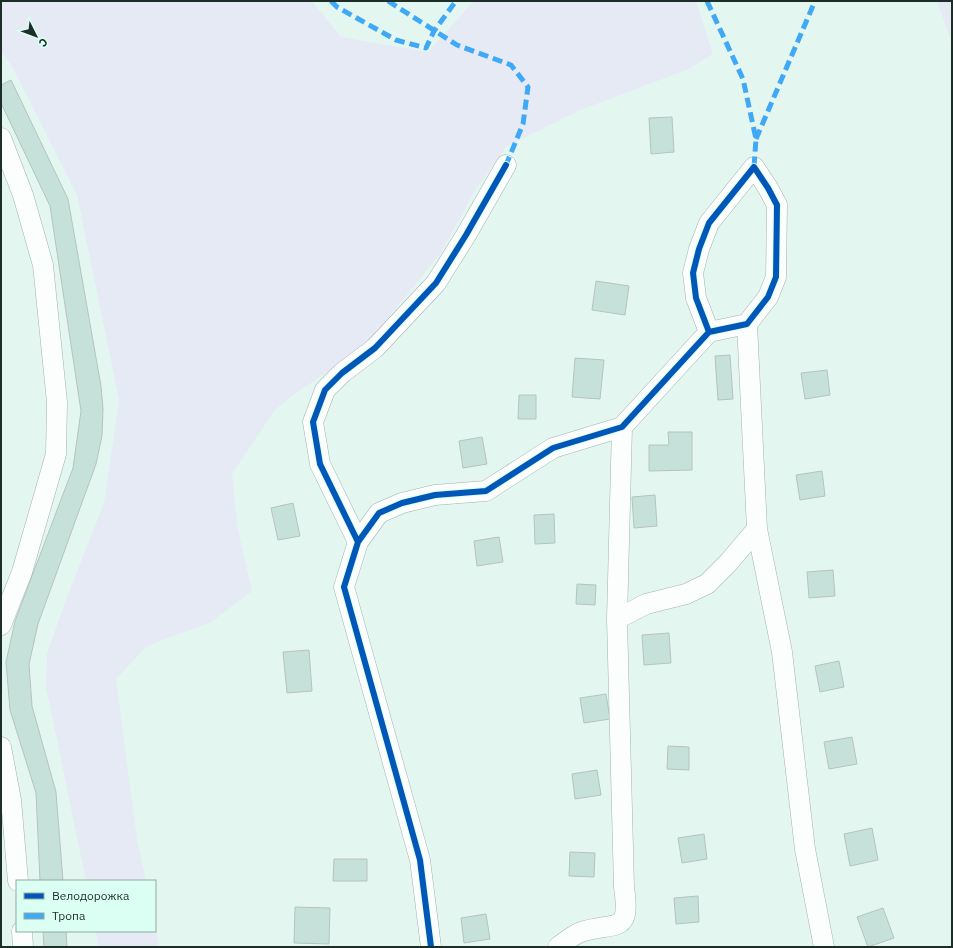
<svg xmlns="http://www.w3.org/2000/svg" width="953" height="948" font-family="'IBM Plex Sans',sans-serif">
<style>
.green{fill:#e6eaf5}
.building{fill:#c6e1d9;stroke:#b4c4bf}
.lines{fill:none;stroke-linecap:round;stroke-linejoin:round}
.minor-casing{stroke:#a2b3ad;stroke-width:21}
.minor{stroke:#fbfefd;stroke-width:20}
.quiet{stroke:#3fa9f5;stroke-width:5;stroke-dasharray:10 5;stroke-linecap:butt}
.cycleway-casing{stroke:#dbfff3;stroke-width:8}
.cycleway{stroke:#0057b8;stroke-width:6}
</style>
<rect width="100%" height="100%" fill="#e3f7f0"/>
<path class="green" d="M1,1h311l29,36 87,15 46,-51h222l17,53 -24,15 -111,42 -72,36 -30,42 -36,65 -67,83 -44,34 -36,24 -18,15 -43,64 6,56 14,61 -41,31 -64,24 -31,33 21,160 9,42h-60l-40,-194 1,-33 18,-52 39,-99 15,-103 -42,-205 -64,-127 -12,-17z
M937,1h15v43z
M155,926l4,21h-61l-2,-16h59z"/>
<path class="building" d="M11,80l57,119 33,187 2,23 -1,27 -6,28 -58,160 -9,40 3,42 24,86 7,89h-23l-4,-88 -26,-83 -4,-48 9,-41 58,-153 8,-57 -31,-205 -49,-103v-18z
M672,117l2,35 -23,2 -2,-36z
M596,281l33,5 -4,29 -33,-5z
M730,355l3,44 -15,1 -3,-44z
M575,358l29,2 -4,39 -28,-2z
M827,370l3,25 -25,4 -4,-26z
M519,395h17v24h-18z
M668,432h24v38l-43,1v-26h20z
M482,437l5,27 -24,4 -4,-27z
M822,471l3,25 -25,4 -4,-25z
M655,495l2,31 -23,2 -2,-31z
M293,503l7,33 -22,4 -7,-32z
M554,514l1,29 -20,1 -1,-29z
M499,537l4,25 -26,4 -3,-25z
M833,570l2,26 -26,2 -2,-26z
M577,584l19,1 -1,20 -19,-1z
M669,633l2,30 -27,2 -2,-30z
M309,650l3,41 -25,2 -4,-41z
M839,661l5,26 -24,5 -5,-26z
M606,694l4,25 -26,4 -4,-25z
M852,737l5,27 -28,5 -5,-27z
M668,746l21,1v23l-22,-1z
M597,770l4,25 -26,4 -3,-25z
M872,828l6,32 -28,6 -6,-32z
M704,834l3,25 -25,4 -4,-25z
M570,852l25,1 -1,24 -25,-1z
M334,859h33v22h-34z
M698,896l1,26 -23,2 -2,-26z
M295,907l35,1 -1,36 -35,-1z
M883,908l11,30 -26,9 -11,-30z
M486,914l4,25 -26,4 -3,-25z
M43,931h23l1,16h-23z"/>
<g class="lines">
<defs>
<path id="minor" d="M1,138l22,57 20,70 14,137 -1,52 -34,118 -21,53
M747,324l10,205 25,123 23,197 19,98
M358,542l21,-29 23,-10 33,-8 51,-4 67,-43 69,-21 87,-95 -13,-34 -3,-25 6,-24 10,-26 45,-56 14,21 9,17 -1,72 -8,20 -21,27 -38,8
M617,619l29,-15 40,-10 21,-10 21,-21 29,-34
M1,747l10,53 7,81
M22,931l1,16
M431,947l-11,-87 -76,-273 14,-45 -38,-78 -7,-42 12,-32 17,-17 33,-25 61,-65 30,-48 40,-70
M558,947c7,-5 15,-12 23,-15 35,-11 50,4 43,-45l-7,-268 5,-192"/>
</defs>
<use href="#minor" class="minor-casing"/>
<use href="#minor" class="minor"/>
<path class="quiet" d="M331,1l6,6 59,33 30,8 8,-17 22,-30
M388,1l69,44 54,20 17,22 -5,37 -17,41
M707,1l36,78 13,60 -2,28
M756,139l59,-138"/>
<defs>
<path id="cycleway" d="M358,542l21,-29 23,-10 33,-8 51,-4 67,-43 69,-21 87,-95 -13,-34 -3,-25 6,-24 10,-26 45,-56 14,21 9,17 -1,72 -8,20 -21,27 -38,8
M431,947l-11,-87 -76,-273 14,-45 -38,-78 -7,-42 12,-32 17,-17 33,-25 61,-65 30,-48 40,-70"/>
</defs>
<use href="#cycleway" class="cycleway-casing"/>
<use href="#cycleway" class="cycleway"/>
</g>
<rect width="953" height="948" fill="none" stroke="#1d2e29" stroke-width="4"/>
<rect x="16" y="880" width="140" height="52" fill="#dbfff3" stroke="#8faba2"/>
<rect x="24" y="893" width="20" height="6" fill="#0057b8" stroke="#8faba2"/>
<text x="52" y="900" font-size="12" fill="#1d2e29">Велодорожка</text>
<rect x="24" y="913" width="20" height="6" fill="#3fa9f5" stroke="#8faba2"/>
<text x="52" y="920" font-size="12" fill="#1d2e29">Тропа</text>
<g transform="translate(36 36) rotate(132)" stroke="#dbfff3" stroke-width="3" paint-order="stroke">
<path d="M0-3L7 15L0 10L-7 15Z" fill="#1d2e29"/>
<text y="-6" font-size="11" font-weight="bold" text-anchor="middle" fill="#1d2e29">С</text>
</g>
</svg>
